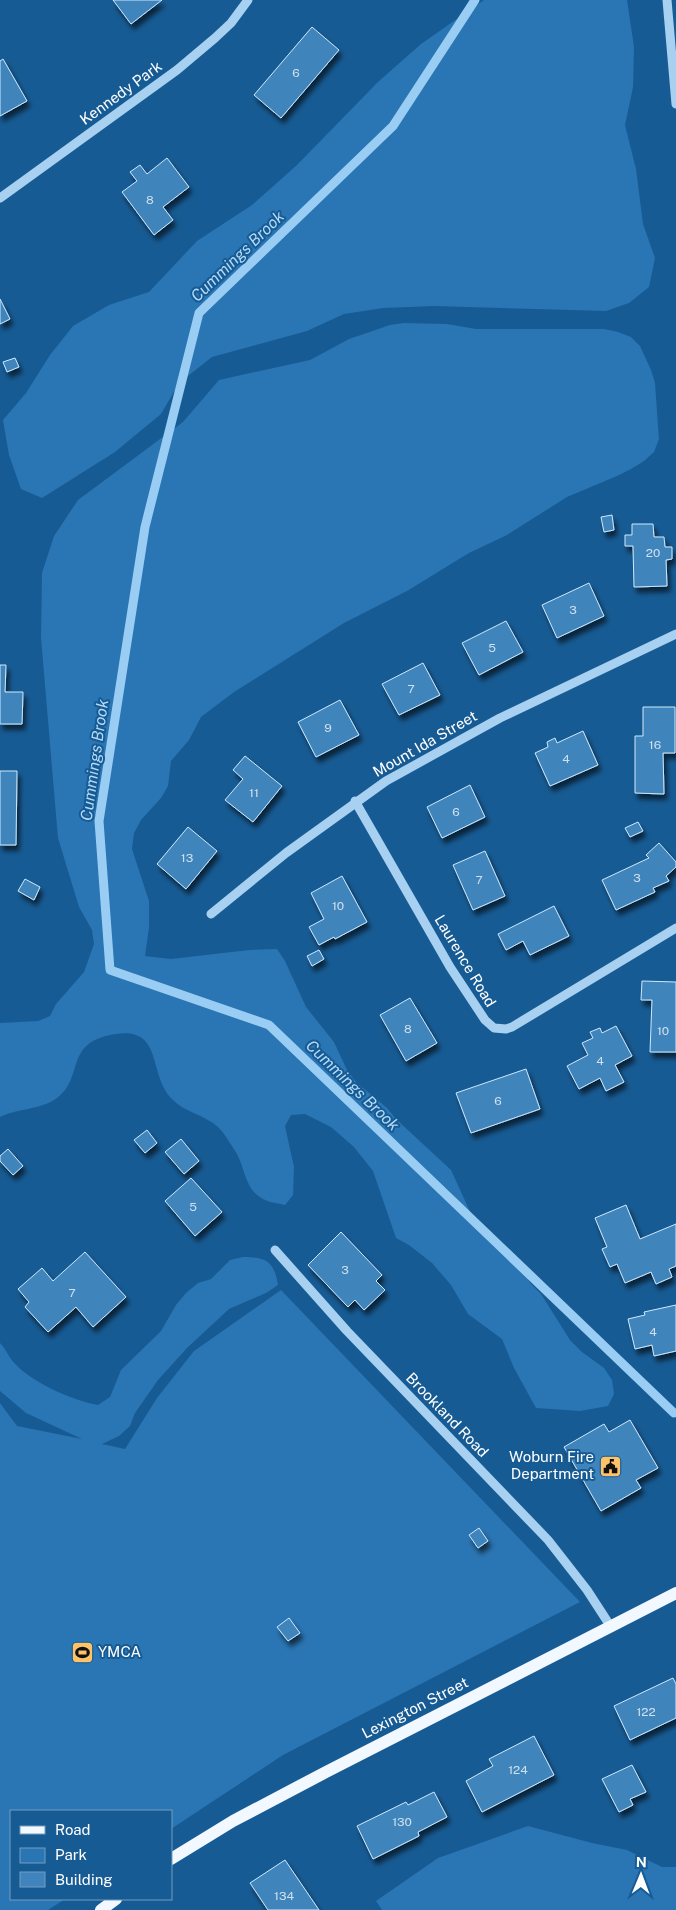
<svg xmlns="http://www.w3.org/2000/svg" width="676" height="1910" font-family="'Public Sans',sans-serif">
<style>
.green{fill:#2a75b3}
.lines{fill:none;stroke-linecap:round;stroke-linejoin:round}
.stream{stroke:#9acdf3;stroke-width:9}
.building{fill:#3f84bc;stroke:#cee8fc;filter:url(#shadow)}
.minor{stroke:#a7d0f1;stroke-width:9}
.major{stroke:#f1f8ff;stroke-width:12}
.labels{text-anchor:middle;stroke-width:4;stroke-linejoin:round;paint-order:stroke}
.number-label{font-size:12px;fill:#cfe0ee}
.street-label{font-size:15px;fill:#fff;stroke:#175b94}
.poi-label{font-size:15px;fill:#fff;stroke:#175b94;text-anchor:end}
.water-label{font-size:16px;font-style:italic;fill:#b3daf8;stroke:#175b94}
</style>
<defs>
<filter id="shadow"><feDropShadow dx="3" dy="5.5" stdDeviation="2.5" flood-color="#0009"/></filter>
</defs>
<rect width="100%" height="100%" fill="#175b94"/>
<path class="green" d="M484,0h143l7,47 -1,40 -8,38 11,44 7,55 12,34 -6,29 -20,16 -23,8 -172,-5 -51,2 -39,6 -37,17 -95,26 -33,26 -18,31 -46,38 -73,46 -21,-9 -12,-34 -6,-35 23,-27 24,-38 23,-29 36,-21 40,-13 48,-51 55,-36 45,-40 81,-83 43,-38z
M404,323l43,1 29,5h128l14,3 13,5 9,9 11,24 4,13 3,43 1,13 -5,13 -10,9 -13,8 -14,7 -50,21 -60,38 -38,18 -62,38 -63,32 -110,69 -33,25 -12,23 -18,21 -3,25 -7,12 -20,22 -7,13 -2,16 17,52v27l-4,28 26,3 78,-9 28,-1 8,12 21,46 28,35 13,28 9,12 31,26 9,11 55,51 22,48 34,32 24,34 10,10 29,46 12,12 22,16 8,12 2,14 -6,12 -28,5 -44,-3 -22,-40 -12,-29 -34,-25 -17,-29 -19,-22 -23,-18 -13,-7 -23,-67 -19,-24 -23,-20 -26,-13 -14,1 -6,11 9,41 -1,28 -8,10c-9,-2 -20,-3 -28,-10 -12,-10 -13,-28 -20,-41 -5,-8 -11,-18 -17,-25 -13,-14 -35,-16 -48,-30 -26,-26 -6,-78 -66,-63 -40,10 -23,43 -49,62 -16,12 -39,10 -57,19v-94l38,-2 12,-5 6,-12 28,-32 10,-28 -2,-14 -13,-23 -21,-69 -17,-200 1,-65 12,-37 24,-36 105,-78 36,-42 91,-20 39,-21 41,-14z
M243,1257c23,0 31,4 35,28l-12,8 -37,16 -42,39 -29,32 -23,33 -5,13 -11,10 -17,8 23,5 32,-51 37,-47 87,-61 299,312 -297,153 -112,74v-18h-160v88h54l-17,11h-48v-507l17,23 65,13 -56,-26 -26,-22v-48c5,5 7,10 11,16 15,21 62,42 87,46l12,-8 11,-27 40,-39 15,-26 10,-12 12,-10 13,-4 19,-19z
M528,1826l64,17 35,7 35,17h14v43h-294l-6,-9 62,-43z"/>
<g class="lines">
<path class="stream" d="M475,0l-82,126 -194,187 -54,214 -46,294 11,149 159,55 405,388"/>
</g>
<path class="building" d="M113,0h49l-31,24z
M312,27l27,23 -58,68 -27,-23z
M3,59l24,42 -27,15v-55z
M167,158l22,29 -26,20 10,13 -19,15 -32,-43 15,-11 -7,-9 10,-7 7,9z
M0,299l10,20 -10,5z
M15,358l4,9 -12,5 -4,-10z
M612,515l2,15 -10,2 -3,-15z
M632,524h21l1,13h10l1,10h7v12l-6,1 1,26 -33,1 -1,-41h-8v-11h7z
M589,583l15,33 -47,22 -15,-33z
M506,621l17,31 -44,23 -17,-32z
M423,663l17,32 -41,20 -17,-31z
M0,665h6l-1,27h18l-1,32h-22z
M340,700l19,35 -43,22 -18,-35z
M643,707h32v46h-12l1,41 -29,-1v-57h8z
M583,731l15,34 -48,21 -15,-33 13,-6 -1,-5 8,-4 2,5z
M245,756l37,30 -29,36 -28,-22 18,-21 -10,-9z
M0,771h17l-1,74h-16z
M470,785l15,32 -43,21 -15,-31z
M638,822l5,9 -13,6 -5,-9z
M188,827l29,24 -31,38 -29,-25z
M659,843l17,19v5l-10,9 3,5 -16,7 2,4 -39,18 -14,-30 47,-22 -3,-3z
M485,851l20,45 -32,14 -20,-45z
M342,876l25,46 -32,17 -1,-2 -15,8 -10,-18 15,-8 -13,-26z
M25,879l15,8 -6,13 -16,-9z
M554,906l15,30 -39,19 -7,-14 -17,9 -8,-16z
M319,950l5,9 -12,7 -5,-10z
M642,981l34,1v70h-26l2,-52h-11z
M410,998l27,45 -31,18 -26,-46z
M616,1026l16,30 -17,9 9,17 -18,9 -6,-13 -21,11 -12,-23 21,-11 -6,-12 11,-5 -3,-6 10,-4 2,5z
M526,1069l14,40 -69,24 -15,-40z
M147,1130l10,13 -12,10 -11,-13z
M181,1139l18,22 -15,13 -19,-22z
M8,1149l15,17 -10,9 -13,-14v-5z
M191,1178l31,34 -27,24 -30,-35z
M626,1205l14,34 36,-15v42l-7,3 3,8 -16,7 -5,-12 -26,11 -8,-19 -7,3 -8,-18 5,-2 -12,-29z
M341,1232l41,43 -6,6 9,9 -21,20 -9,-10 -7,7 -40,-42z
M85,1252l41,45 -33,30 -17,-20 -28,25 -23,-25 4,-5 -11,-13 24,-21 11,13z
M676,1305v46l-22,5 -2,-11 -17,4 -7,-30 17,-4 -1,-3z
M630,1420l28,48 -22,12 5,8 -40,23 -37,-64 40,-23 5,8z
M479,1528l9,13 -10,7 -9,-13z
M289,1618l11,15 -12,8 -11,-14z
M673,1678l3,6v34l-46,22 -16,-34z
M534,1736l20,39 -72,37 -16,-31 27,-15 -4,-7z
M632,1765l14,27 -16,7 3,6 -14,7 -17,-33z
M434,1792l13,25 -29,15 1,4 -46,23 -16,-33 49,-24 2,3z
M285,1860l34,50h-51l-18,-27z"/>
<g class="lines">
<path class="minor" d="M667,0l9,104
M0,198l177,-128 38,-32 16,-15 17,-23
M355,801l95,166 35,53 9,8 12,1 6,-2 164,-99
M211,914l75,-61 100,-72 114,-63 176,-84
M275,1250l72,81 201,209 39,50 24,37"/>
<path class="major" d="M171,1859l62,-38 93,-49 350,-179
M101,1910l15,-11"/>
</g>
<defs>
<symbol id="civic-square" viewBox="-11 -11 22 22"><rect x="-9" y="-9" width="18" height="18" rx="4" fill="#ffc367" stroke="#175b94"/><path d="M-.6-6.5H3V-4.5H.6V-3L4-1V1h2V6H-6V1h2V-1L-.6-3ZM-1.2 2.5V6h2.4V2.5Z" fill="#111"/></symbol>
<symbol id="stadium-square" viewBox="-11 -11 22 22"><rect x="-9" y="-9" width="18" height="18" rx="4" fill="#ffc367" stroke="#175b94"/><path d="M0-5a6.5 5 0 1 0 0 10a6.5 5 0 1 0 0-10ZM-3.5-1.8h7v3.6h-7Z" fill="#111"/></symbol>
</defs>
<g fill-rule="evenodd">
<use href="#civic-square" x="598" y="1454" width="25" height="25"/>
<use href="#stadium-square" x="70" y="1640" width="25" height="25"/>
</g>
<g class="labels">
<g class="number-label">
<text x="296" y="77">6</text>
<text x="150" y="204">8</text>
<text x="653" y="557">20</text>
<text x="573" y="614">3</text>
<text x="492" y="652">5</text>
<text x="411" y="693">7</text>
<text x="328" y="732">9</text>
<text x="655" y="749">16</text>
<text x="566" y="763">4</text>
<text x="254" y="797">11</text>
<text x="456" y="816">6</text>
<text x="187" y="862">13</text>
<text x="637" y="882">3</text>
<text x="479" y="884">7</text>
<text x="338" y="910">10</text>
<text x="408" y="1033">8</text>
<text x="663" y="1035">10</text>
<text x="600" y="1065">4</text>
<text x="498" y="1105">6</text>
<text x="193" y="1211">5</text>
<text x="345" y="1274">3</text>
<text x="72" y="1297">7</text>
<text x="653" y="1336">4</text>
<text x="646" y="1716">122</text>
<text x="518" y="1774">124</text>
<text x="402" y="1826">130</text>
<text x="284" y="1900">134</text>
</g>
<g class="street-label">
<text transform="translate(121 93) rotate(-36)" y="5">Kennedy Park</text>
<text transform="translate(425 744) rotate(-30)" y="5">Mount Ida Street</text>
<text transform="translate(465 961) rotate(59)" y="5">Laurence Road</text>
<text transform="translate(447 1415) rotate(46)" y="5">Brookland Road</text>
<text transform="translate(415 1708) rotate(-27)" y="5">Lexington Street</text>
</g>
<g class="poi-label">
<text x="594" y="1462">Woburn Fire<tspan x="594" dy="17">Department</tspan></text>
<text x="98" y="1657" text-anchor="start">YMCA</text>
</g>
<g class="water-label">
<text transform="translate(237 256) rotate(-44)" y="6">Cummings Brook</text>
<text transform="translate(94 760) rotate(-82)" y="6">Cummings Brook</text>
<text transform="translate(353 1085) rotate(44)" y="6">Cummings Brook</text>
</g>
</g>
<rect x="10" y="1810" width="162" height="90" fill="#175b94" stroke="#749dbf"/>
<rect x="20" y="1826" width="25" height="8" fill="#f1f8ff" stroke="#749dbf"/>
<text x="55" y="1835" font-size="15" fill="#ffffff">Road</text>
<rect x="20" y="1848" width="25" height="15" fill="#2a75b3" stroke="#749dbf"/>
<text x="55" y="1860" font-size="15" fill="#ffffff">Park</text>
<rect x="20" y="1872" width="25" height="15" fill="#3f84bc" stroke="#749dbf"/>
<text x="55" y="1885" font-size="15" fill="#ffffff">Building</text>
<g transform="translate(641 1875) rotate(1)" stroke="#175b94" stroke-width="4" paint-order="stroke">
<path d="M0-4L9 19L0 12L-9 19Z" fill="#ffffff"/>
<text y="-8" font-size="14" font-weight="bold" text-anchor="middle" fill="#ffffff">N</text>
</g>
</svg>
